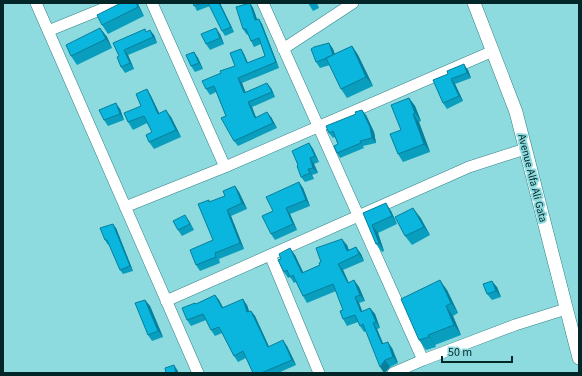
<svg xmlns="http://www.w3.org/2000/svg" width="582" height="376" font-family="'Source Sans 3',sans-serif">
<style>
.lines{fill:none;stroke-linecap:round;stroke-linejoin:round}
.minor-casing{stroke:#328287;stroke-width:12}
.tertiary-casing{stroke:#328287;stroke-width:14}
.minor{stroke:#fff;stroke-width:11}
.tertiary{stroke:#fff;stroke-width:13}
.wall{fill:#099dbe}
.shaded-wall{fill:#077f9b}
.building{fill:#0ab6dd;stroke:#077f9b}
.labels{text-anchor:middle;stroke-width:4;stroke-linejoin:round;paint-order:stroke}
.street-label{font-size:11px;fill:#032628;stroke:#8ddbdf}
</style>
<rect width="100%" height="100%" fill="#8ddbdf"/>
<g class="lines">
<defs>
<path id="minor" d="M36,3l162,370
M152,3l73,164
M263,3l160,357 -30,13
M48,31l69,-28
M283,49l70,-46
M125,207l100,-40 268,-116
M270,255l49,118
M166,301l303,-134 56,-18
M423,360l92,-35 51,-16"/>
<path id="tertiary" d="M474,3l42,109 63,246"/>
</defs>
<use href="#minor" class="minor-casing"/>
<use href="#tertiary" class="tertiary-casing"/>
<use href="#minor" class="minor"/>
<use href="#tertiary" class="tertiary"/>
</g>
<path class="wall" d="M193,3h27l14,29 -9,4 -3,-5 -12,-25 -13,5z
M250,3l3,5 4,11 5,5 17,44 -37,15 3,9 26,-4 4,9 -23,10 4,10h15l6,11 -39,18 -4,-5 -8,-25 -10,-24 -6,3 -4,-6 29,-23 6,-17 3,5 4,9 17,-7 -4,-12 -7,3 -3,-6 -3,-7 -1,1 -4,-6z
M308,3h9l2,5 -6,3z
M139,6l5,10 -36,18 -6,-9z
M100,28l7,9 5,11 -35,17 -6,-9z
M145,29l1,3 8,3 3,8 -29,12 6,14 -9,4 -4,-6 -2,-11z
M220,34l4,10 -14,6 -4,-6z
M329,43l4,6 2,5 17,-8 6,9 15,31 -26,12 -6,-9 -11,-24 -10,3 -4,-6z
M194,52l4,6 5,11 -8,3 -4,-6z
M468,70l3,8 -16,6 8,17 -16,8 -4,-6 -10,-23z
M147,89l4,7 8,17 12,4 10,20 -27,12 -5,-7 3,-10 -5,-9 -14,7 -5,-8 13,-16z
M409,98l6,8 6,15 -2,1 11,30 -27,10 -5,-8 3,-24z
M120,109l4,11 -16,6 -4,-6z
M366,115l8,17 2,11 -13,3 1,2 -24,10 -3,-5 1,-9 -3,-7 -2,1 -4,-5z
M309,143l4,6 6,13 -5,2 4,9 -6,2 2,4 -9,3 -4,-5 -3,-12z
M299,182l4,6 7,18 -20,8 7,16 -22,10 -4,-6 2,-23z
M235,186l4,6 8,17 -16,7 13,33 -25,10 1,4 -20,8 -4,-6 17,-25 -3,-38 15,-6z
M391,211l6,13 -19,9 6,18 -2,1 -6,-8 -13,-31z
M420,217l10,18 -18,10 -7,-9z
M189,221l5,9 -12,6 -4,-6z
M116,228l17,43 -10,3 -3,-4 -11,-26 -1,1 -3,-5z
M347,245l2,5 7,-3 5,7 3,7 -21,9 6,13 5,-3 5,7 6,14 -6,2 3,8 8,-3 5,6 5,14 -3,1 6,14 9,5 6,15 -8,4 -5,6 -19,-42 -2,1 -4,-6 -2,-4 -11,4 -4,-7v-9l-7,-19 -29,12 -4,-7 -7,-14 -2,1 -4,-6 -2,1 -4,-6 -3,-13 14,-4 8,18 17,-8z
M497,287l4,10 -9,3 -5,-6z
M447,290l11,23 -5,3 8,19 -26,10 1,2 -10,3 -7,-10z
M215,295l4,5 4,7 24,-2 2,6h2l4,5 14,31 18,-1 9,19 -18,8h-25l-7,-15 -8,4 -4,-6 -12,-23 -7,3 -4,-6 -5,-10 -15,6 -4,-6 9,-16z
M145,300l5,6 13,31 -11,4 -4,-6z"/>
<path class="shaded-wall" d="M136,3h2l1,3 5,10z
M219,3h1l14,29 -3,-5z
M250,3l3,5 6,17 -4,-5z
M259,19l3,5 17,44 -3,-6z
M100,28l7,9 5,11 -6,-9z
M216,28l4,6 4,10 -4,-6z
M150,30l4,5 3,8 -4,-6z
M329,43l4,6 4,13 -4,-6z
M352,46l6,9 15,31 -7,-9z
M241,49l3,5 6,14 -3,-5z
M124,50l4,5 6,14 -4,-6z
M194,52l4,6 5,11 -4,-6z
M464,64l4,6 3,8 -4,-5z
M238,78l4,5 6,15 -4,-5z
M451,79l4,5 8,17 -4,-5z
M267,83l4,5 4,9 -3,-5z
M147,89l4,7 12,25 -5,-7z
M409,98l6,8 6,15 -6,-8z
M248,102l4,5 6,16 -3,-5z
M116,103l4,6 4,11 -4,-6z
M166,110l5,7 10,20 -5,-7z
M362,110l4,5 8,17 2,11 -4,-5z
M267,112l4,5 6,11 -4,-5z
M413,114l6,8 11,30 -6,-8z
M309,143l4,6 6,13 -4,-6z
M310,158l4,6 4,9 -5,-5z
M308,169l4,6 2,4 -4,-6z
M299,182l4,6 7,18 -4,-6z
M235,186l4,6 8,17 -5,-6z
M386,203l5,8 6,13 -5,-8z
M286,208l4,6 7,16 -4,-6z
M413,208l7,9 10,18 -6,-8z
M227,210l4,6 13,33 -4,-6z
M185,215l4,6 5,9 -4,-6z
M113,224l3,4 17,43 -3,-5z
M372,225l6,8 6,18 -5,-8z
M342,239l5,6 4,13 -4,-7z
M356,247l5,7 3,7 -5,-7z
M290,248l5,7 12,25 -5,-7z
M338,264l5,6 9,20 -4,-7z
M354,280l5,7 6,14 -5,-6z
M440,280l7,10 11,23 -7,-10z
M492,281l5,6 4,10 -5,-6z
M215,295l4,5 7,14 -4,-6z
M355,297l4,6 6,15 -4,-6z
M243,299l4,6 4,13 -4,-6z
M145,300l5,6 13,31 -5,-6z
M446,306l7,10 8,19 -7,-10z
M370,308l5,6 5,14 -4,-6z
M251,311l4,5 17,37 -4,-6z
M373,323l4,6 9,22 -4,-7z
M428,335l7,10 1,2 -7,-10z
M283,340l4,6 9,19 -4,-5z
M388,342l4,6 6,15 -5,-6z
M385,360l5,7 -6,6 -4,-6z
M174,365l4,6v2h-2z"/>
<path class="building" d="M121,3h15l2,4 -36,18 -5,-10z
M193,3h9l-8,3z
M208,3h11l12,24 -9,4z
M250,3l5,17 4,-1 17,43 -38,16 6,15 23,-10 5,9 -24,10 7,16 12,-6 6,11 -39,18 -13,-23 5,-2 -12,-30 -8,3 -4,-8 19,-8 -1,-2 15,-5 -5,-13 11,-4 6,14 18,-7 -6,-18 -8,3 -5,-12h-3l-7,-22z
M100,28l6,11 -35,17 -5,-11z
M216,28l4,10 -14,6 -5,-10z
M145,29l1,3 4,-2 3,7 -29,13 6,13 -9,4 -4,-10 2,-1 -6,-13z
M329,43l4,12 -7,3h1l-11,4 -5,-13 3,-2z
M352,46l14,31 -25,12 -15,-31z
M194,52l5,11 -8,3 -5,-11z
M464,64l3,9 -16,6 8,17 -16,7 -10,-23 15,-6 -1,-3z
M147,89l11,25 8,-4 10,20 -27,12 -3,-7 6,-3 -8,-16 -16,6 -4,-9 17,-7 -5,-12z
M409,98l6,15 -2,1 11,30 -26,10 -8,-20 11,-4 -10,-25z
M116,103l4,11 -16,6 -5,-10z
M362,110l8,17 2,11 -12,3 1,2 -24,10 -3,-7 4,-2 -5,-13 -4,2 -3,-7 30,-12 -1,-2z
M309,143l6,13 -5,2 3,10 -5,1 2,4 -9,4 -4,-11 1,-1 -6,-14z
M299,182l7,18 -20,8 7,16 -22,10 -9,-18 11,-5 -7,-14z
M235,186l7,17 -15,7 13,33 -25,10 1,4 -20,8 -6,-15 23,-10 -15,-36 11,-4v2l16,-6 -2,-5z
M386,203l6,13 -20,9 7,18 -3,1 -13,-31z
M413,208l11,19 -19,9 -10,-19z
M185,215l5,9 -12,6 -5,-9z
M113,224l17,42 -10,4 -13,-30h-2l-5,-12z
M342,239l5,12 9,-4 3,7 -21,10 10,19 6,-3 6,15 -5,2 6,15 9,-4 6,14 -3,1 9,21 6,-2 5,15 -8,3 -5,7 -17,-43 -3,2 -5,-11 -12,4 -3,-8 3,-1 -10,-26 -30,12 -10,-21 -3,2 -3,-7 -3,2 -6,-12 3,-1 -2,-5 11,-6 12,25 18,-8 -1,-2 2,-1 -5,-14z
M440,280l11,23 -5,3 8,19 -26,10 1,2 -10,3 -18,-41z
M492,281l4,10 -9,3 -4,-10z
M215,295l7,13 21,-9 4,13 4,-1 17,36 15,-7 9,20 -31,13h-8l-10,-22 -9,5 -15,-29 -8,3 -8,-16 -16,6 -5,-12 13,-5 1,1z
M145,300l13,31 -10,4 -13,-32z
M174,365l2,8h-10l-1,-5z"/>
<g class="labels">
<g class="street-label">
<text transform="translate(533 178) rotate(76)" y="4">Avenue Alfa Ali Gata</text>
</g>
</g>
<rect width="582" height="376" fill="none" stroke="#032628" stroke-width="8"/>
<path d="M442 356v6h70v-6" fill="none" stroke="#032628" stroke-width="2"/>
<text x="448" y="356" font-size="12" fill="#032628" stroke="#8ddbdf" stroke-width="3" paint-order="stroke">50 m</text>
</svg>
